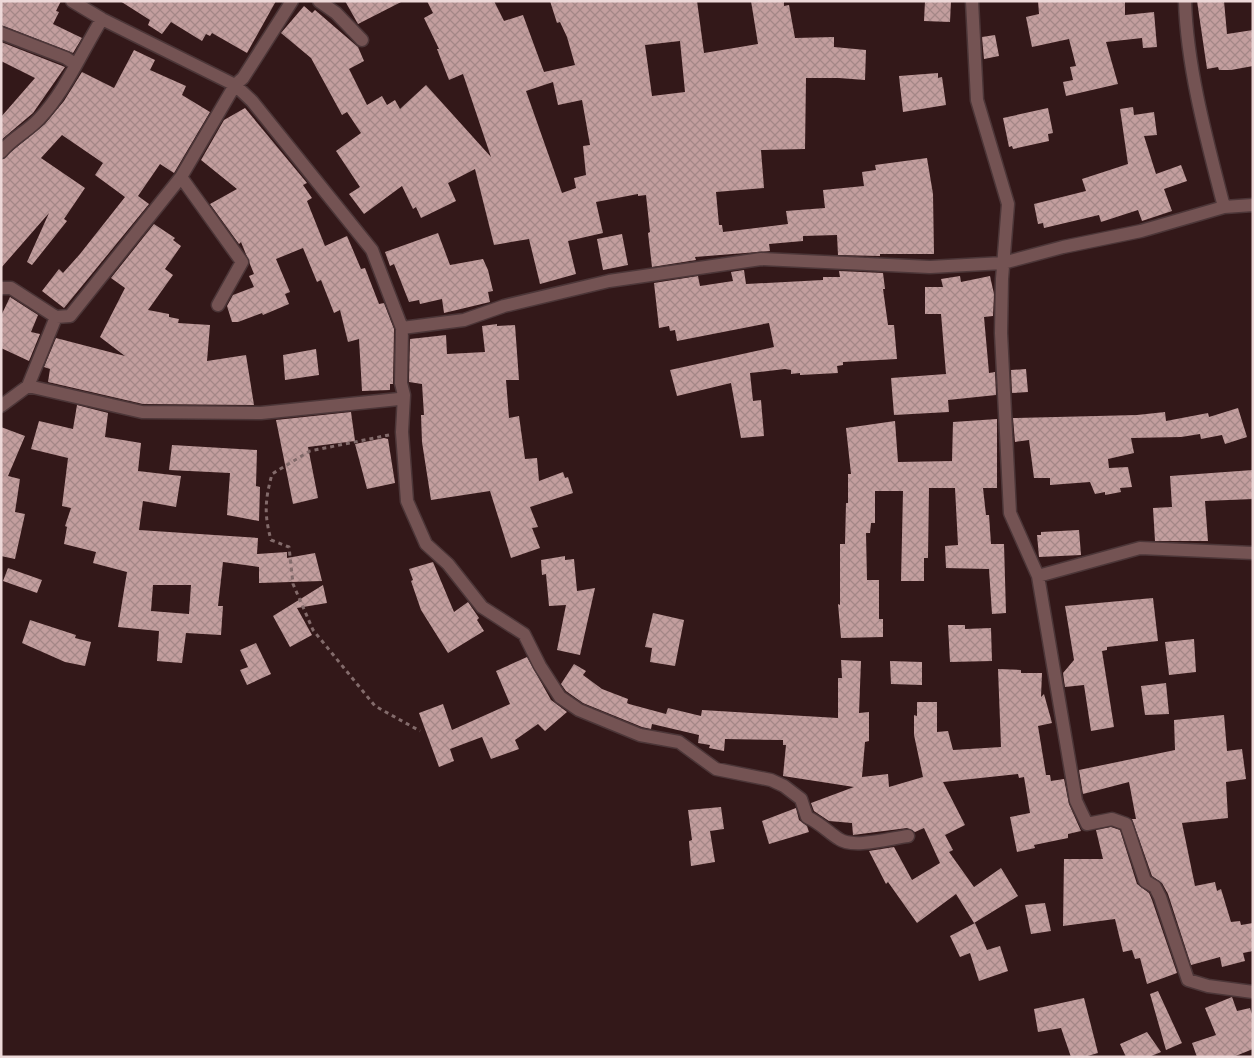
<svg xmlns="http://www.w3.org/2000/svg" width="1254" height="1058" font-family="'Sofia Sans Condensed',sans-serif">
<style>
.building{fill:url(#building-cross-hatch);fill-rule:evenodd}
.lines{fill:none;stroke-linecap:round;stroke-linejoin:round}
.minor-casing{stroke:#4c3638;stroke-width:15}
.path{stroke:#836b6b;stroke-width:3;stroke-dasharray:4 4;stroke-linecap:butt}
.minor{stroke:#745353;stroke-width:12}
</style>
<defs>
<pattern id="building-cross-hatch" width="8" height="8" patternUnits="userSpaceOnUse" patternTransform="scale(1.25)"><rect width="8" height="8" fill="#c39e9e"/><path d="M0 0l8 8M0 8l8-8" fill="none" stroke="#a48787"/></pattern>
</defs>
<rect width="100%" height="100%" fill="#331819"/>
<path class="building" d="M1,1h60l-5,10 3,1 -6,12 29,14 -9,15 -72,-28z
M120,1h156l-29,52 -35,-20 -2,3 -4,-2 -4,7 -31,-19 -9,12 -14,-9 2,-5z
M345,1h58l-45,23z
M427,1h67l10,20 19,-6 21,57 31,-7 -8,-28 -7,-15 -3,1 -7,-22h147l7,52 54,-9 -7,-43h33v5l5,-1 6,33 39,-1v10l32,3 -1,30 -26,-2h-33l-1,71 -44,1 3,38 -48,4 3,33h3l1,7 65,-8 -2,-13 39,-3 -2,-18 41,-4 -2,-14 14,-2 -1,-5 52,-7 6,36 1,60h-54v2l-42,-1 -1,-20 -34,1v5l-34,3 1,7 -75,6 1,3 -44,7 -4,-34 2,-1 -4,-37 -8,1v-2l-42,8 7,31 -35,8 8,33 -36,10 -11,-45 -35,6 -19,-76 -27,14 8,18 -35,17 -5,-11 -3,2 -11,-23 -38,28 -15,-20 11,-7 -24,-36 25,-18 -14,-21 -5,3 -31,-57 -30,-25 23,-27 8,7 3,-3 43,37 6,14 -15,8 18,36 15,-9 5,9 8,-5 5,9 26,-24 65,72 -28,-83 -14,6 -12,-31h2l-15,-31 9,-5zM680,41l5,51 -33,4 -7,-51zM553,82l5,23 24,-5 8,45 -7,1 3,29 -12,3 2,10 -14,5 -36,-102z
M925,1h26l-1,21 -26,-1z
M1038,1h87v14l29,-3 3,35 -14,1 -1,-10 -36,4 12,42 -52,12 -3,-14 10,-2 -3,-13 6,-1 -7,-27 -37,8 -6,-30 13,-3z
M1197,1h27l3,33 26,-4v36l-22,4h-12l-1,-3 -11,2z
M995,35l4,21 -15,3 -2,-22z
M1,42l64,25 -32,46 -32,27v-23l34,-39 -34,-17z
M134,50l21,10 -5,10 36,16 -4,9 28,17 -36,61 -14,-9 -22,32 11,8 -85,104 -22,-17 17,-22 4,4 17,-19 45,-57 -30,-22 8,-12 -41,-28 -21,23 44,30 -21,31 3,2 -35,44 -5,-3 22,-49 -48,55v-108l44,-36 19,-23 18,-29 32,16z
M938,73v5l4,-1 4,28 -43,7 -4,-36z
M1133,107l1,8 20,-3 3,23 -13,1 12,38 25,-9 6,16 -23,8 8,22 -30,10 -4,-11 -37,12 -2,-7 -55,13 -1,-5 -5,1 -4,-20 52,-13 -4,-12 46,-15 -8,-55z
M245,108l62,75 -4,2 9,13 -5,3 18,45 22,-10 14,33 4,-1 14,36 5,-1 10,26 -1,55h-3v6l-28,1 -3,-52 -11,3 -8,-32 -6,3 -13,-33 -4,2 -14,-34 -27,11 14,33 -5,2 4,10 -26,11 -1,-2 -24,9h-6l-5,-16 6,-11 21,-8 -5,-11 5,-2 -13,-32 -2,2 -29,-40 27,-15 -36,-29 23,-40z
M1048,108l5,25 -5,1 1,7 -36,8 -1,-3 -3,1 -6,-29z
M154,224l21,14 -2,2 8,6 -16,23 8,6 -25,35 21,4v3l10,2 -1,4 32,2 -3,36 39,-6 8,50 -111,-1 -95,-22 2,-13 -6,-2 12,-29 69,18 -25,-19 25,-49 -14,-10z
M438,233l12,32 33,-6 5,11 5,21 -5,1 2,10 -46,11 -2,-14 -22,5 -1,-4 -10,2 -15,-38 -4,2 -5,-14z
M622,234l6,31 -25,5 -6,-31z
M744,270l2,14 77,-4v-3h17l-1,-6 44,2 2,16h-2l5,36h6l3,34 -54,3v3l-6,1 1,7 -38,2v-2l-9,1v-4l-6,-1 -35,4 3,28 8,-1 3,36 -23,2 -10,-55 -54,13 -7,-26 104,-23 -5,-24 -92,18 -2,-11 -5,1 -1,-5 -10,2 -5,-45 44,-7 2,10 33,-5 -2,-9z
M960,276l1,6 29,-6 4,18 -1,22 -9,1 5,56 6,-1 1,23 -48,5 1,12 -55,3 -3,-37 55,-4 -5,-60h-16v-27h18l-2,-8z
M10,297l28,18 -7,17 9,2 -11,27 -28,-13v-32z
M497,324v2l18,-1 4,55h-13l3,38 10,-2 6,43 12,-1 2,23 24,-9 2,6 3,-1 5,16 -43,14 8,20 -6,1 8,20 -29,10 -21,-67 -59,9 -9,-58 -1,-27h3l-2,-31 -13,-2 1,-43 36,-4 1,19 38,-2 -3,-26z
M316,349l3,26 -34,5 -2,-25z
M1026,369l2,23 -16,1 -1,-23z
M77,405l31,8 -3,24 36,6 -3,28 43,5 -5,31 -33,-6 -4,29 119,8 -1,16 30,-2v6l28,-5 7,28 -63,2v-16l-36,-5 -5,44h5l-2,29 -35,-2 -4,30 -25,-2 2,-30 -41,-4 9,-55 -34,-9 3,-11 -32,-8 3,-17 -2,-1 6,-18 -9,-2 6,-48 -37,-9 8,-28 34,8zM153,585h38l-2,29 -38,-3z
M1238,408l9,29 -22,7 -3,-9 -21,4 -1,-5 -19,3 -50,1 3,15 -26,6 1,9 19,-1 4,20 -12,1 1,4 -16,3v-3l-10,2 -5,-12 -40,3v-7h-16l-5,-38 -14,2 -2,-24 124,-3 28,-3 1,9 42,-8 1,4z
M351,412l4,29 -47,6 10,51 -25,6 -17,-84z
M997,419v69h-14l3,27h3l2,29h13l2,69 -14,1 -3,-45 -43,-1 -1,-22 13,-1 -3,-57h-26l-1,70h-4v23h-23l2,-90h-28v32h-4l-1,10h-4l1,47h12v39h4v18l-42,1 -3,-34 2,1v-61h5l1,-41h2v-29h3l-5,-46 49,-7 3,41 54,-1 1,-39z
M1,427l24,9 -17,40 12,3 -5,33 10,2 -10,45 -14,-3z
M384,438l4,1 7,44 -28,6 -12,-45z
M172,445l85,5 -1,36 4,1 -1,34 -32,-6 3,-42 -61,-3z
M1253,470v29l-48,2 3,40h-53l-2,-33 19,-1 -2,-31z
M1079,530l2,25 -42,2 -2,-22h4v-3z
M565,556v4l9,-1 3,32 18,-3 -15,67 -23,-5 9,-45 -17,1 -3,-32 -4,1 -1,-15z
M433,562l21,50 14,-10 11,16 -2,2 7,11 -36,22 -27,-43 -10,-29 2,-1 -4,-11z
M8,568l34,12 -5,13 -34,-12z
M323,585l4,18 -30,5 15,27 -22,12 -17,-31z
M1153,598l5,43 -51,6v3l-5,1 12,76 -23,4 -7,-46 -19,2 -2,-14 11,-13 -9,-54z
M653,613l31,7 -9,46 -25,-4 2,-14 -7,-1z
M30,620l46,15 -1,3 16,4 -6,24 -20,-4 -43,-19z
M948,625h17v4l26,-1 1,33 -42,1z
M1194,639l2,33 -27,3 -4,-33z
M256,643l15,31 -24,11 -7,-15 8,-3 -8,-17z
M527,657l24,43 16,12 -22,19 -7,-7 -23,16 4,9 -28,10 -9,-22 -32,12 4,12 -15,6 -20,-54 24,-9 9,26 58,-26 -14,-33z
M841,660l20,1 -2,52 10,-1v29l-4,1 -3,35 26,-3 1,13 34,-10 -9,-42v-20l3,1v-14h20v30l11,-1 5,19 48,-3 -3,-78 23,1v3h21l-1,24 3,-3 8,29 -14,3 8,49h4l1,6 13,-2 5,25 12,27 -13,3v4l-34,7 1,3 -18,4 -7,-35 20,-4 -6,-36 -5,1 -1,-4 -75,8 22,43 -20,10 8,15 -4,2 25,35 27,-19 17,28 -44,27 -18,-29 -39,29 -29,-41 -2,2 -17,-33 25,-4 18,33 28,-17 -16,-35 -9,4 -8,-4 -54,7 -1,-12 -23,-2 -15,-10 -3,-8 43,-16 -71,-11 3,-31h-3v-5l-58,-1 -1,12 -15,-3 1,-3 -12,-2 1,-8 -47,-11 -1,5 -9,-2 -59,-24 -17,-12 -5,-7 13,-20 12,7 -3,4 19,14 26,10 -1,4 2,1 37,10 2,-6 33,8 1,-6 136,8v-40h4z
M890,661l32,1v23l-31,-1z
M1166,683l3,31 -24,1 -4,-29z
M1224,715l3,36 15,-2 4,30 -20,3 2,36 -46,5 13,63 20,-4 2,9 4,-2 10,33 9,-1 1,4 12,-2v28l-10,2 2,8 -23,6 -2,-10 -29,8 -23,-71 -6,-11 -10,-7 -20,-57h4l-7,-37 -46,12 -4,-24 96,-20 -1,-30z
M721,807l3,22 -14,2 5,31 -24,4 -2,-25 3,-1 -4,-30z
M796,808l3,12 8,6 2,6 -40,12 -7,-23z
M1111,827l9,3 17,54 12,9 3,7 25,73 -30,11 -7,-26 -5,1 -3,-9 -9,2 -8,-33 -52,7 1,-67h39l-7,-29z
M1045,903l6,28 -20,3 -6,-29z
M975,923l12,27 13,-4 8,25 -29,10 -9,-28 -10,4 -10,-21z
M1158,991l24,52 -16,7 -16,-56z
M1232,997l5,14 13,-3 3,9v32l-20,8h-36l-5,-14 24,-8 -11,-27z
M1084,998l14,55 -14,4h-13l-10,-29 -23,4 -4,-23z
M1147,1032l14,20 -12,5h-23l-6,-13z"/>
<g class="lines">
<defs>
<path id="minor" d="M72,1l30,18 133,66 17,16 120,149 30,78 62,-8 40,-14 105,-25 152,-22 169,8 73,-4 60,-16 78,-16 83,-24 29,-2
M319,1l17,12 26,27
M972,1l5,99 31,104 -6,75 -1,54 9,180 28,63 38,225 11,23 25,-5 14,5 19,57 10,6 5,10 28,83 20,6 45,6
M1185,1c2,68 22,140 39,206
M1,33l65,25 9,6
M1,152c11,-14 26,-20 38,-33 26,-27 43,-68 63,-100
M181,177l61,85 -24,43
M1,288h10l45,29 -28,69
M56,317l14,-1 111,-139 54,-92 8,-7 49,-77
M402,328l-1,55 3,12 -2,37 5,69 19,43 22,20 34,43 42,27 16,32 20,31 19,13 61,25 39,7 37,27 55,11 13,6 17,13 6,18c13,6 21,15 32,22 14,10 52,-1 69,-3
M1,406l27,-20 114,26 119,1 138,-14 5,-4
M1038,576l102,-28 113,5"/>
</defs>
<use href="#minor" class="minor-casing"/>
<path class="path" d="M389,435l-79,16 -38,23c-7,26 -8,40 -1,66l18,7 4,37 20,46 62,76 45,25"/>
<use href="#minor" class="minor"/>
</g>
<rect width="1254" height="1058" fill="none" stroke="#edd9d9" stroke-width="5"/>
</svg>
